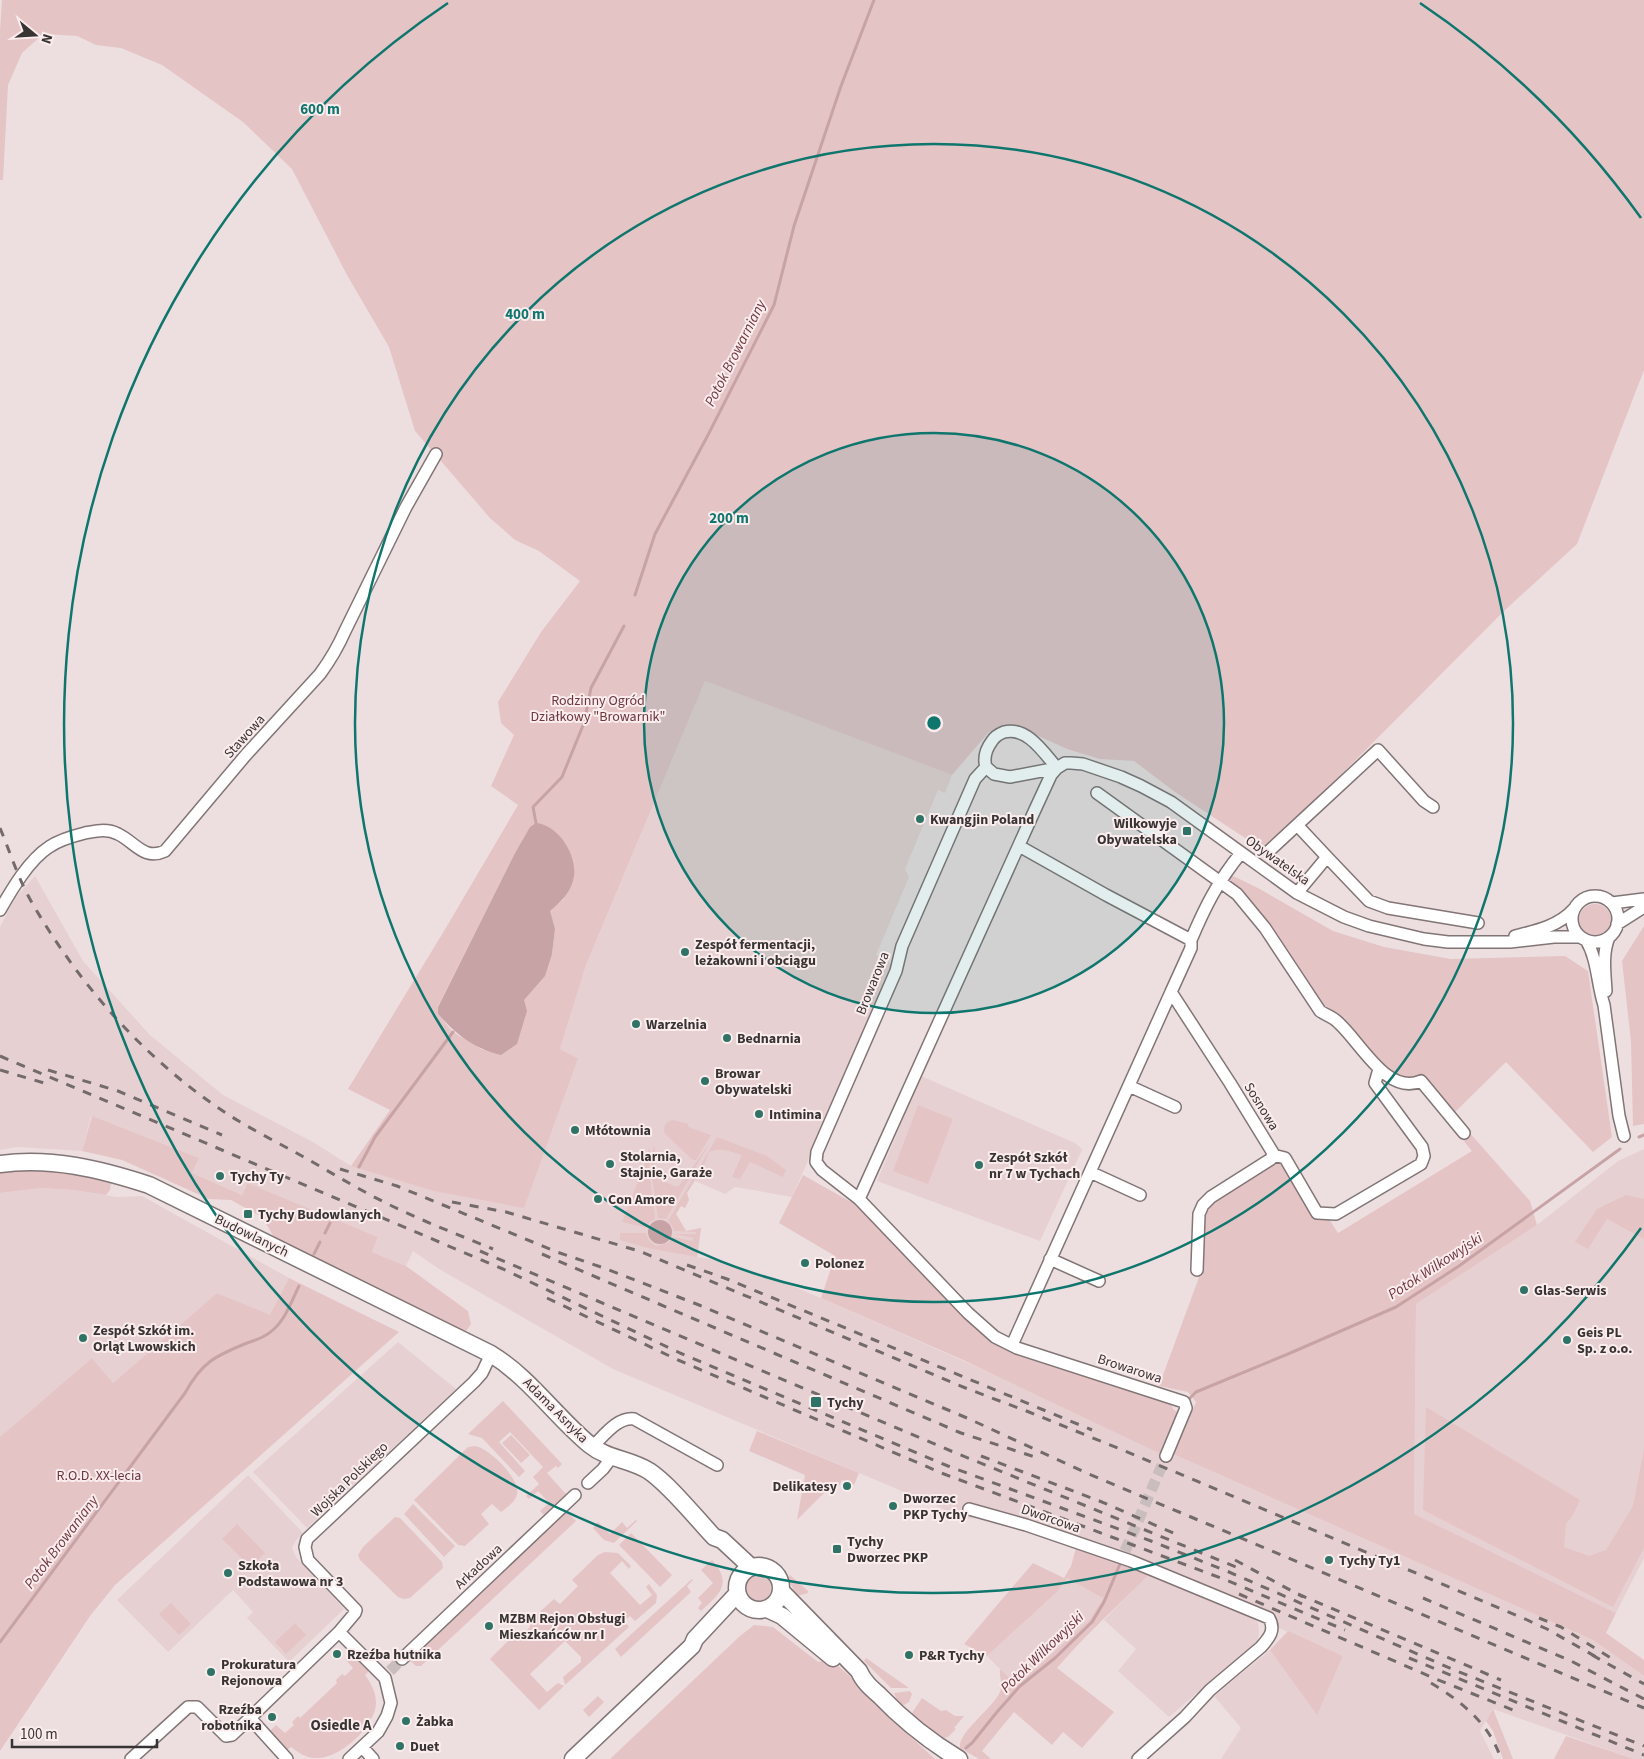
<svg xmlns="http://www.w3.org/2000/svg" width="1644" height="1759" font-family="'Source Sans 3',sans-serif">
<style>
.built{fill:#e7d0d1}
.green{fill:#e5c4c6;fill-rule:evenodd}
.water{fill:#c8a3a6}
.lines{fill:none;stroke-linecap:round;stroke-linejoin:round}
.stream{stroke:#c8a3a6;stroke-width:3}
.street-tunnel{stroke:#c9bdbe;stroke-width:11;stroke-dasharray:11 5.5;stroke-linecap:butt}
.street-casing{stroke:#827576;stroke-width:14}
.secondary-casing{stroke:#827576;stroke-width:19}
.street{stroke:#fff;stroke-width:11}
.secondary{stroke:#fff;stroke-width:16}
.rail{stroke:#736b6b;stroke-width:3;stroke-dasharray:9 9;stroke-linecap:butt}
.ring{fill:none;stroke:#0f766e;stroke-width:2.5}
.poi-dot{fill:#2f7366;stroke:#fbeced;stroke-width:2}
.labels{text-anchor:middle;stroke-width:4;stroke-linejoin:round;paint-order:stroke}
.park-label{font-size:14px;fill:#6c373e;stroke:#fbeced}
.street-label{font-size:14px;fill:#393434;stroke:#fbeced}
.poi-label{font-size:14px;font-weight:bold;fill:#393434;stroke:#fbeced;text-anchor:start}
.water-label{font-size:15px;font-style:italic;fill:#6f3a40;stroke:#fbeced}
.neighbourhood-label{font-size:15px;font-weight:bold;fill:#393434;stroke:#fbeced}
.centre{fill:#0f766e;stroke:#fbeced;stroke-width:2.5}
.ring-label{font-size:15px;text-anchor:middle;font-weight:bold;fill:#0f766e;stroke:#fbeced;stroke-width:4;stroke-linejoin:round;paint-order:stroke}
</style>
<rect width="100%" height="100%" fill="#eddfe0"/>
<path class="built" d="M705,681l247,94 -7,18 -7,-3 -33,79 4,8 -33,78 12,5 4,8 -2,7 -98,222 -57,-10 -10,7 -30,-13 -8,12 2,7 -4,8 -4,-2 -5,8 10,17 15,-3 -4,29 23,3 50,17 51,21 772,342 51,36v83h-10l-141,-50 -13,22 14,28h-273l20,-31 -27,-32 56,-46 47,64 26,-58 -90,-39 5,6 1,8 -1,8 -6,7 -83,71 -51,-46 18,-22 -32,-29 45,-47 -85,-29 -8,-6 -75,-20 -18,1 -28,-14 -322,-136 -174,-100 -26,-18 -7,15 -34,-14 6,-15 -132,-53 -4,11 -50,-22 7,-15 -108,-42 -9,35 -65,-4 -17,3v-223l15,-29 20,-22 48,85 67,74 73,60 90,47 38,24 227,-108 -18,-9 26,-84z
M921,1076l154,67 6,5 1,2 -42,91 -163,-60z
M1644,1149v409l-28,55 -202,-98 2,-211 121,-79 81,-64z
M40,1188l33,2 44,7 25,-1 147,82 -19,38 -53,-23 -104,90 -21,-25 -92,79v-244z
M398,1342l58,47 -149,139 -54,-56z
M248,1475l55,58 -7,7 -4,8 4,9 48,52 -55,53 -42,-44 6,-6 -20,-22 -65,62 -51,-52z
M1067,1578l36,19 -13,22 -74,66 -29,-29 71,-65z"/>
<path class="green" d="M2,0h1642v370l-67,174 -73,67 -239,240 -90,-59 -41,-31 -34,-2 -33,-10 -48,-22 -9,-2 -21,7 -37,43 -247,-94 -119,284 -26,84 18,9 -54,150 -90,-17 -83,-25 39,-56 -42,-21 99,-163 71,-121 -27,-19 23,-51 -13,-12 -3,-21 43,-70 39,-51 -41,-30 -24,-11 -25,-22 -75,-87 -26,-84 -42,-72 -55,-106 -49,-47 -81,-57 -41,-17 -25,-3 -19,-9 -34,-2 -21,19 -14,32 -5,95h-3v-149zM514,855l50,44 -15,12 6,18 -3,25 -21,36 -48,60 -30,-18 -15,-18v-8z
M1229,874l29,14 75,43 51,16 67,12 114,-3 23,15 24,166 -19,15 -87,-90 -53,52 77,87 7,24 -121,79 -2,210 202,99 -10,20 38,27v16l-51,-36 -420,-186 23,-52 -8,-10 -29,-6 43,-117 1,-53 4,-8 7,-9 72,-47 52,81 134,-82 -48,-58 -33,-18 -66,-65 -56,-85 -39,-43z
M1579 920a16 16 0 1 1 32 0a16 16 0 1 1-32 0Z
M1644,926v198l-11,2 -2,-84 -9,-81z
M918,1105l35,14 -25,65 -35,-13z
M92,1116l107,42 -7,15 50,22 5,-12 131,54 -6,15 34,14 62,45 3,13 -5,7 -10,-3 -182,-91 -12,-20 -31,-17 -22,-1 -87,-39 -40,-9z
M673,1120l15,4v3l23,8 -15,25h-3l-28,-26c-3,-7 1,-13 8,-14z
M717,1137l50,19 19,14 -3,7 -33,-15 -10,17 -8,-2 10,-22c-12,-4 -21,-8 -33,-3l-4,11 -18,30 2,7 -4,8 -4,-2 -5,8 10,17 15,-3 -4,29 -49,-9 -28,-8v-7h26l3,8 7,5 12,-3 5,-6 20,4v-3l-19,-4h22v-2l-22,-1 -2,-5 -4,-5z
M709,1144l-43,75 -8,-1 -7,-48 2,-23 2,1 -2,28 21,10h5z
M650,1146l-1,24 6,49 -5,3 -3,6 -25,-6 19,-48z
M43,1169l64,9 4,5 -1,7 -4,5 -33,-5 -32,-2 -41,5v-22z
M803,1175l55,31 128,132 17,11 168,54 2,6 4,3 -16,42 -198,-94 -142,-62 14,-42 -56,-33z
M1626,1195l18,4v40l-37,-20 -19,30 -13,-7 22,-33z
M289,1278l110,54 -284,253 -25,31 -90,135v-314l92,-79 21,25 104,-90 53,22z
M503,1401l59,63 -4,4 -2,-2 -9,7 19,21 -22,21 -4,-4 9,-8 -11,-12 -9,8 -3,-3 13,-12 -6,-7 10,-10 -33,-35 -11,10 26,29 -6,6 -37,-39 -14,-4z
M1426,1407l154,93 -7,15 -7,9 -2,23 25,9 17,-6 27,-44 11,-57v99l-31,59 -190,-97z
M757,1431l102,42 -5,12 -12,-5 -3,6 -13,5 -29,29 8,-45 -56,-24z
M511,1435l19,20 -9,8 -19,-20z
M475,1446c14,2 46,33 42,48 -1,8 -10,13 -16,18l-9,-8 -11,10 8,10 -24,22 -7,-1 -44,-45 54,-53z
M413,1504l42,42 -11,11 -40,-43z
M562,1513h6l8,8 -155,145h-5l-9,-8z
M395,1517l5,1 42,44 1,6 -33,30 -6,1 -6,-2 -38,-37 -2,-5 5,-8z
M636,1520l1,1 -23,22 -10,-3 -11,-12 5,-6 12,12 12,-12 5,6z
M237,1524l28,29 -14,14 -29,-28z
M631,1533l41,42 -12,12 -41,-42z
M1076,1548l74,25c-31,32 -64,61 -93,95l57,44 -32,36 -19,-16 -11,13 -38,-33 -32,39 9,8h-12l-19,-11c-3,-15 34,-41 40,-56 3,-8 -1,-15 0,-23l17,16 73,-66 13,-21 -36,-20 -9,13 -71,65 -23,-12 69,-81 31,15 7,-12z
M605,1552l13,1 13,13 -2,3 -7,-8 -12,12 30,32 12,-10 -6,-8 3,-3 8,11 -1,8 -21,18 -5,-5 -6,5 5,6 -64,58 -2,-8 18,-15v-5l-16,-16 -35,33 17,18 11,-9 6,3 -25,24 -49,-51 19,-19h8l13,-13 1,-7 23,-21 6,5 18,-18 -6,-6 26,-25z
M712,1560c21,24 8,34 -11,51l-3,-3 4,-5 -4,-5 15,-15 -12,-13z
M745 1588a13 13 0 1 1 26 0a13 13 0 1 1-26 0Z
M790,1575l18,16v2l-11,3 -9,-17z
M692,1579l1,1 -6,6 4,6 -70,65 -6,-8z
M171,1603l20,21 -12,11 -20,-21z
M295,1623l11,12 -20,19 -11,-12z
M754,1625l19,2 45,35 12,-3 38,33 14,14v5l53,48h-325l130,-123z
M1288,1631l55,25 -26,59 -47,-65z
M353,1651l17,19 -5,5c6,8 11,17 11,28 0,23 -36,55 -58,55 -11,1 -19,-5 -27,-11l-5,4 -18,-18 8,-8 9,8 9,-8 -2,-3 6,-6 2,2 37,-35 -1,-3 6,-6 3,2 8,-8 -8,-9z
M866,1658l43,30h-18l-27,-27z
M910,1691l2,3 -3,8 -5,3 -6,-1 -4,-11z
M598,1696l6,6 -15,15 -6,-7z
M922,1698l19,13 5,-1 9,6h9l-10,12 2,1 -8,8 -8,2 -27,-21 -1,-5z
M1493,1709l20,50h-10l-10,-28 -7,-10z
M1566,1736l68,23h-80z"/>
<path class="water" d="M536,823c22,2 41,31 38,53 -2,15 -13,26 -24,35l5,18 -3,25 -7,22 -21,24 3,11 -10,33 -16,11c-28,-7 -44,-20 -63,-41v-7l76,-152 16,-28z
M648 1232a12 12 0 1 1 24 0a12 12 0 1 1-24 0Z"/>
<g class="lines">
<path class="stream" d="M635,595l20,-61 53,-99 66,-130 20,-79 47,-140 33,-86
M536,823l-3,-16 29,-30 22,-54 7,-35 33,-62
M1639,1137l5,-2
M359,1167l16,-30 78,-105
M325,1233l5,-10
M314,1254l6,-12
M1190,1398l6,-6 92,-38 108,-47 63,-41 161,-117
M0,1642l185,-249c17,-31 30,-37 62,-50 9,-3 19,-6 27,-14 12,-11 18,-29 25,-43
M966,1748l6,-5 25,-31 23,-26 35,-28 37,-36 12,-20 16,-38"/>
<path class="street-tunnel" d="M1125,1551l41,-95
M390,1671l12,-12"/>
<defs>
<path id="street" d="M986,767l-11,12 -73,167 -6,25 -79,181 -1,10 6,8 37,29 109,114 27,24 22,11 167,54 2,6 -20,48
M1057,768c-13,-15 -30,-42 -53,-36 -5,2 -9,4 -12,9 -6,8 -9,16 -6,26l8,7 16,3 47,-9 8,-5h6l12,1 38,13 20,9 30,16 126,91 47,24 25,9 55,13 24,3h62l44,-5h26
M1097,793l140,101 28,34 55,83c4,3 10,5 14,8 23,16 51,78 87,62l43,52
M1019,846l87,49 85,45v8l-20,44 59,91 43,70 -2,6 -60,38 -8,8 -4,9 -2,56
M1269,851l28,-26
M1327,857l-30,-32 81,-75 46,51 9,6
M1297,893l30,-36 42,44 19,7 90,15
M1572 919a23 23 0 1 1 46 0a23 23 0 1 1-46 0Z
M1612,903l32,-4
M0,910c12,-21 29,-50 49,-63 10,-7 24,-11 36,-14 11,-2 22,-5 33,1 17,8 26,27 47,17l80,-95 75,-82c11,-15 18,-27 25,-43l61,-124 30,-53
M1617,924l27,-17
M1515,936c21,-5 44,-10 59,-27
M1191,940c14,-33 27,-59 50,-87
M1586,940c12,20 11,44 18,65l15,111 5,20
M1606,991c-1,-18 -4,-37 3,-54
M1129,1086l46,21
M1273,1155l12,3 32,55 19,1 85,-50 3,-8 -2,-9 -47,-64 4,-14
M1090,1172l50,23
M859,1199l174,-385 18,-39 6,-7
M1050,1259l49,22
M1012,1345l159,-353
M592,1447c12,-11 25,-30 42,-28l83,46
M588,1483l15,-14 9,-12
M969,1509l57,16 105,36 138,57c7,12 0,20 -8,29l-51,43 -25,27 -47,42
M339,1632l46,46 6,25 -4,13 -9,16 -29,27
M402,1659l173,-164
M362,1747l11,12
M131,1759l57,-52h9l29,29 6,-1 18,-17
M287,1759l-37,-41 89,-86 16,-19 1,-3 -48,-50 -3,-13 2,-8 167,-157 8,-9 9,-19"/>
<path id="secondary" d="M0,1164c51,-7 100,5 149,21l342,169c39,24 64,62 99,91 17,14 40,14 59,26 21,14 47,47 65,66l8,3 29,27
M737 1588a22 22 0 1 1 44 0a22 22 0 1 1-44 0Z
M781,1591l78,80c4,10 12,17 20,24 24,25 50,46 80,64
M767,1609l15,7 51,42
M573,1759l119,-113 3,-7 42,-45"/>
</defs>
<use href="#street" class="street-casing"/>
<use href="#secondary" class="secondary-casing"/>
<use href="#street" class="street"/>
<use href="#secondary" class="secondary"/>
<path class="rail" d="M0,828c10,24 18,50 31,73 47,82 111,155 189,208 26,18 55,32 82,47 30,17 59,35 90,50 33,16 67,29 101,43
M0,1056l503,213 177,84 268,113 203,75 78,31 223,97 192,77
M0,1070l51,15
M48,1070l70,21 104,44
M340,1169l57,17 160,66 47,16 95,37 268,113 122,56 555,234
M452,1202l54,10 133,39 329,138 61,23 96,39 398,167 24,11 51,29
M480,1251l471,200 290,118
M542,1254l419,179 77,25
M687,1265l40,14 365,151
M547,1298l131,62 266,114 282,106 119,50
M981,1456l121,46 78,34
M1235,1560l68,37
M1239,1594l197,85 77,31
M1298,1594l203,86
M1423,1598l148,63 73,38
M1539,1618l22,9 50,31
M1592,1655l52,29
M1409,1658l235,97
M1431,1683c30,18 59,41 70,76"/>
</g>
<circle cx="934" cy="723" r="290" fill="#0f766e" fill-opacity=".12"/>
<g class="ring">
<circle cx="934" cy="723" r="290"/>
<circle cx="934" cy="723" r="579"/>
<path d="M1641 1228A869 869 0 1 1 448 3M1420 3A869 869 0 0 1 1641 218"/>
</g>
<g class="poi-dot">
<circle cx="920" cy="819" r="5"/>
<rect x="1182" y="826" width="10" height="10" rx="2.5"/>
<circle cx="685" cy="952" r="5"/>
<circle cx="636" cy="1024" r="5"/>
<circle cx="727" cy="1038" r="5"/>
<circle cx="705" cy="1081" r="5"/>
<circle cx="759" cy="1114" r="5"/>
<circle cx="575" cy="1130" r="5"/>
<circle cx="610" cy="1164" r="5"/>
<circle cx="979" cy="1165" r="5"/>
<circle cx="220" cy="1176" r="5"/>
<circle cx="598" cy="1199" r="5"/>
<rect x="243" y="1209" width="10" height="10" rx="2.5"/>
<circle cx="805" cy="1263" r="5"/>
<circle cx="1524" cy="1290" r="5"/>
<circle cx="83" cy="1338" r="5"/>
<circle cx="1567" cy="1340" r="5"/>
<rect x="810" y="1396" width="12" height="12" rx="2.5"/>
<circle cx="847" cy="1486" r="5"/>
<circle cx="893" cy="1506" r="5"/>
<rect x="832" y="1544" width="10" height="10" rx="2.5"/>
<circle cx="1329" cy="1560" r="5"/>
<circle cx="228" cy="1573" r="5"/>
<circle cx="489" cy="1626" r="5"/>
<circle cx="337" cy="1654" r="5"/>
<circle cx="909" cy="1655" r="5"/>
<circle cx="211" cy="1672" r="5"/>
<circle cx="272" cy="1717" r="5"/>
<circle cx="406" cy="1721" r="5"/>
<circle cx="400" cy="1746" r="5"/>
</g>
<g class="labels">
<g class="park-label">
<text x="598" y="705">Rodzinny Ogród<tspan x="598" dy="16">Działkowy "Browarnik"</tspan></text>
<text x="99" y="1480">R.O.D. XX-lecia</text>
</g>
<g class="street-label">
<text transform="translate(244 736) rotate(-48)" y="5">Stawowa</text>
<text transform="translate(1278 860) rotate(35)" y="5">Obywatelska</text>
<text transform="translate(872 983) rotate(-68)" y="5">Browarowa</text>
<text transform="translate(1262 1106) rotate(58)" y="5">Sosnowa</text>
<text transform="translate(252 1235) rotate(26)" y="5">Budowlanych</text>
<text transform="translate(1130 1368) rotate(18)" y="5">Browarowa</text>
<text transform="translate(556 1410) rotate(45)" y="5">Adama Asnyka</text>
<text transform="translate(349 1479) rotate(-44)" y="5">Wojska Polskiego</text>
<text transform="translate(1051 1518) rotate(19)" y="5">Dworcowa</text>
<text transform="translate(478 1566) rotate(-43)" y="5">Arkadowa</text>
</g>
<g class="poi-label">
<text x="930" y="824">Kwangjin Poland</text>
<text x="1177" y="828" text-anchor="end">Wilkowyje<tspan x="1177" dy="16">Obywatelska</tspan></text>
<text x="695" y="949">Zespół fermentacji,<tspan x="695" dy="16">leżakowni i obciągu</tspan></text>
<text x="646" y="1029">Warzelnia</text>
<text x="737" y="1043">Bednarnia</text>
<text x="715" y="1078">Browar<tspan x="715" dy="16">Obywatelski</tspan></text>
<text x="769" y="1119">Intimina</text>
<text x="585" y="1135">Młótownia</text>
<text x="620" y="1161">Stolarnia,<tspan x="620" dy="16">Stajnie, Garaże</tspan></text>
<text x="989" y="1162">Zespół Szkół<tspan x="989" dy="16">nr 7 w Tychach</tspan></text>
<text x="230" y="1181">Tychy Ty</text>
<text x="608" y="1204">Con Amore</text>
<text x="258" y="1219">Tychy Budowlanych</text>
<text x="815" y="1268">Polonez</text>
<text x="1534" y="1295">Glas-Serwis</text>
<text x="93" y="1335">Zespół Szkół im.<tspan x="93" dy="16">Orląt Lwowskich</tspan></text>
<text x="1577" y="1337">Geis PL<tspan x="1577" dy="16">Sp. z o.o.</tspan></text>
<text x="827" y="1407">Tychy</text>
<text x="837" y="1491" text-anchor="end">Delikatesy</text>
<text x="903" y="1503">Dworzec<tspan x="903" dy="16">PKP Tychy</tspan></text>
<text x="847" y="1546">Tychy<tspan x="847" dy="16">Dworzec PKP</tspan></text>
<text x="1339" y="1565">Tychy Ty1</text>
<text x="238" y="1570">Szkoła<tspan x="238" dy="16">Podstawowa nr 3</tspan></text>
<text x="499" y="1623">MZBM Rejon Obsługi<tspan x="499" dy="16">Mieszkańców nr I</tspan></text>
<text x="347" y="1659">Rzeźba hutnika</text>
<text x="919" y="1660">P&amp;R Tychy</text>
<text x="221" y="1669">Prokuratura<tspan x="221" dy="16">Rejonowa</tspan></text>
<text x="262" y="1714" text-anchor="end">Rzeźba<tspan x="262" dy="16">robotnika</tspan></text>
<text x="416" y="1726">Żabka</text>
<text x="410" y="1751">Duet</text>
</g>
<g class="water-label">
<text transform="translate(735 353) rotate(-63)" y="5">Potok Browarniany</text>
<text transform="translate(1435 1266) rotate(-33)" y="5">Potok Wilkowyjski</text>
<text transform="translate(61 1542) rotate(-53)" y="5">Potok Browaniany</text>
<text transform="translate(1042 1652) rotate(-44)" y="5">Potok Wilkowyjski</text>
</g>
<g class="neighbourhood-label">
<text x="341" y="1730">Osiedle A</text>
</g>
</g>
<circle cx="934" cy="723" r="8" class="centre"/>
<g class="ring-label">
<text x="320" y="114">600 m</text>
<text x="525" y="319">400 m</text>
<text x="729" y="523">200 m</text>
</g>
<g transform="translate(35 35) rotate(108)" stroke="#fbeced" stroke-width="4" paint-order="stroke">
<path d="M0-4L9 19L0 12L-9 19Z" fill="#393434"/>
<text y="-8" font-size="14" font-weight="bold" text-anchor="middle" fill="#393434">N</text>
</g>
<path d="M12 1739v8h145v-8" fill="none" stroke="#393434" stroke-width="2.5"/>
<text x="20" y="1739" font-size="15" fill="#393434" stroke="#fbeced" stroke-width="4" paint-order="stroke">100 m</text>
</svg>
